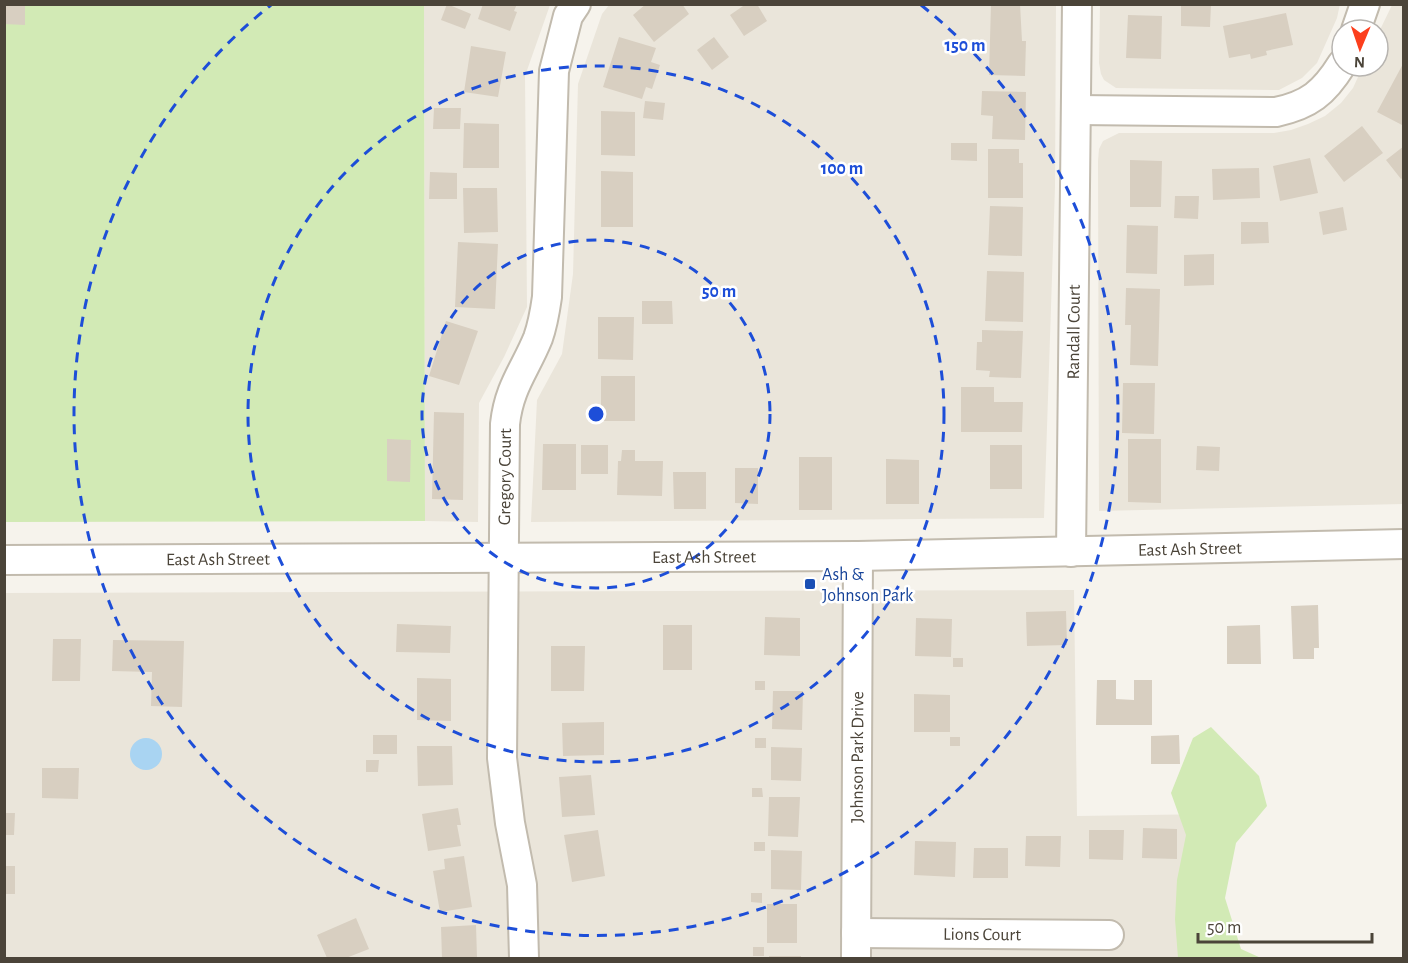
<svg xmlns="http://www.w3.org/2000/svg" width="1408" height="963" font-family="'Alegreya Sans',sans-serif">
<style>
.residential{fill:#eae5da}
.green{fill:#d2eab5}
.water{fill:#a9d4f2}
.building{fill:#d8cfc1}
.lines{fill:none;stroke-linecap:round;stroke-linejoin:round}
.minor-casing{stroke:#c2bbae;stroke-width:32}
.minor{stroke:#fff;stroke-width:28}
.ring{fill:none;stroke:#1d4ed8;stroke-width:3;stroke-dasharray:10 8}
.transit-dot{fill:#1a4fb4;stroke:#fff;stroke-width:2}
.labels{text-anchor:middle;stroke-width:5;stroke-linejoin:round;paint-order:stroke}
.street-label{font-size:18px;fill:#4b4439;stroke:#fff}
.transit-label{font-size:18px;fill:#164399;stroke:#fff;text-anchor:start}
.centre{fill:#1d4ed8;stroke:#fff;stroke-width:3}
.ring-label{font-size:18px;text-anchor:middle;font-weight:bold;fill:#1d4ed8;stroke:#fff;stroke-width:5;stroke-linejoin:round;paint-order:stroke}
</style>
<rect width="100%" height="100%" fill="#f6f3ec"/>
<path class="residential" d="M1340,4l-3,14 -20,45 -15,15 -23,12 -163,-2 -12,-8 -3,-6 -2,-11 1,-58z
M424,5h126l-25,71 2,231 -23,50 -25,46 -1,119 -53,-1z
M609,5h447l-1,182 -11,331 -513,4 6,-122 25,-46 11,-80 5,-190 24,-70z
M1392,5h11v499l-304,7 -1,-350 1,-12 4,-8 16,-8h155l17,-3 17,-6 17,-8 16,-13 12,-15 10,-22h15v-32z
M1074,590l3,226 137,-2 2,144h-1211l-1,-365z"/>
<path class="green" d="M4,5h420l1,516 -420,1z
M1211,727l48,49 8,30 -31,37 -11,55 16,51 20,9h-83l-3,-39 2,-39 9,-45 -15,-42 22,-55z"/>
<path class="water" d="M130 754a16 16 0 1 1 32 0a16 16 0 1 1-32 0Z"/>
<path class="building" d="M447,4l24,10 -6,15 -24,-9z
M483,4h34l-3,7 3,1 -7,19 -32,-12z
M646,4h36l7,10 -35,28 -21,-27z
M746,4h11l10,17 -23,15 -14,-21z
M991,4h29l2,37h4l-1,35 -36,-1z
M1181,4h30l-1,23 -29,-1z
M4,5h21v20l-21,-1z
M1286,13l7,32 -27,6 1,4 -16,4 -1,-5 -21,4 -6,-32z
M1128,15l34,1 -1,43 -35,-1z
M619,37l37,11 -5,14 9,3 -8,24 -6,-2 -4,12 -39,-12z
M714,37l15,20 -17,13 -15,-20z
M471,46l35,6 -8,45 -34,-5z
M1404,62v64l-27,-14z
M982,91l44,1 -1,48 -33,-1 1,-23 -12,-1z
M645,101l20,2 -2,17 -20,-2z
M434,108h27l-1,21h-27z
M601,111l34,1v44l-34,-1z
M464,123l35,1v44h-36z
M1362,126l21,27 -39,29 -20,-26z
M951,143h26v18l-26,-1z
M1404,146v31l-3,2 -15,-19z
M988,149h31v14h4v35h-35z
M1310,158l8,35 -38,8 -7,-35z
M1130,160l32,1 -1,46h-31z
M1259,168l1,30 -47,2 -1,-31z
M601,171l32,1v55h-32z
M430,172l27,1v26h-28z
M463,188h34l1,44 -34,1z
M1175,196h24l-1,23 -24,-1z
M990,206l33,1 -1,49 -34,-1z
M1343,207l4,23 -24,5 -4,-23z
M1241,222h27l1,21 -28,1z
M1127,225l31,1 -1,48 -31,-1z
M458,242l40,2 -3,65 -40,-2z
M1214,254v31l-30,1v-31z
M987,271l37,1 -1,50 -38,-1z
M1126,288l34,1 -2,77 -28,-1 1,-40h-6z
M642,301h30l1,23h-31z
M598,317h36l-1,43 -35,-1z
M446,321l32,10 -19,54 -30,-9z
M982,330l41,1 -2,47 -32,-1 1,-6 -14,-1 1,-28h5z
M601,376h34v45h-34z
M1123,383h32l-1,51 -32,-1z
M961,387h33v15h29l-1,30h-61z
M434,412l30,1 -1,87 -31,-1z
M387,439l24,1 -1,42 -23,-1z
M1128,439h33v64l-33,-1z
M543,444h33v46h-34z
M581,445h27v29h-27z
M990,445h32v44h-32z
M1197,446l23,1 -1,24 -23,-1z
M622,450h13v11h28l-1,35 -45,-1 1,-34h3z
M799,457h33v53h-33z
M886,459l33,1v44h-33z
M735,468h23v36l-23,-1z
M673,472h33v37h-32z
M1318,605l1,43h-5v11h-21l-2,-53z
M1066,611l1,34 -40,1 -1,-34z
M765,617l35,1v38l-36,-1z
M916,618l36,1 -1,38 -36,-1z
M397,624l54,2 -1,27 -54,-1z
M663,625h29v45h-29z
M1260,625l1,39h-34v-38z
M53,639h28l-1,42h-28z
M113,640l71,1 -2,66 -31,-1 1,-34 -40,-1z
M551,646h34l-1,45h-33z
M953,658h10v9h-10z
M417,678l34,1v42l-34,-1z
M1097,680h19v19l18,1v-20h18v45h-56z
M755,681h10v9h-10z
M773,691h30l-1,39 -30,-1z
M914,694l36,1v37h-36z
M604,722v33l-41,1 -1,-33z
M373,735h24v19h-24z
M1179,735l1,29h-29v-28z
M950,737h10v9h-10z
M755,738h11v10h-11z
M417,746h35l1,39 -35,1z
M771,747l31,1 -1,33 -30,-1z
M366,760h13l-1,12h-12z
M42,768h37l-1,31 -36,-1z
M591,775l4,40 -33,2 -3,-40z
M752,788h10l1,9h-11z
M769,797h31l-2,40 -30,-1z
M458,808l3,17h-4l4,21 -33,5 -6,-37z
M4,813h11l-1,22h-10z
M1143,828l34,1v30l-35,-1z
M598,830l7,46 -33,6 -8,-47z
M1089,830h35l-1,30 -34,-1z
M1026,836h35l-1,31 -35,-1z
M915,841l41,1 -1,35 -41,-2z
M754,842h11v9h-11z
M974,848h34v30h-35z
M771,850l31,1 -1,39 -30,-1z
M464,856l8,51 -32,5 -7,-41 12,-2 -1,-10z
M4,866h11v28h-11z
M751,893h11v10l-11,-1z
M767,904h30v39h-30z
M356,918l13,31 -23,9h-19l-10,-23z
M476,925l1,33h-35l-1,-31z
M753,947h11v9h-11z
M769,956h32v2h-32z"/>
<g class="lines">
<defs>
<g id="minor">
<path d="M1356,30l9,-26"/>
<path d="M1077,110l199,2c33,-7 48,-19 66,-48"/>
<path id="s1" d="M1071,552l6,-548"/>
<path id="s2" d="M4,560l854,-4 546,-12"/>
<path id="s3" d="M856,933l253,2"/>
<path id="s4" d="M524,958l-2,-73 -12,-62 -8,-65 3,-334c4,-37 20,-54 33,-86 5,-14 7,-27 9,-41l7,-226 14,-55 8,-12"/>
<path id="s5" d="M856,958l2,-402"/>
</g>
</defs>
<use href="#minor" class="minor-casing"/>
<use href="#minor" class="minor"/>
</g>
<g class="ring">
<circle cx="596" cy="414" r="174"/>
<circle cx="596" cy="414" r="348"/>
<path d="M921 5A522 522 0 1 1 271 5"/>
</g>
<rect class="transit-dot" x="804" y="578" width="12" height="12" rx="3"/>
<g class="labels">
<g class="street-label">
<text dy="6" stroke="none"><textPath href="#s1" startOffset="220">Randall Court</textPath></text>
<text dy="6" stroke="none"><textPath href="#s4" startOffset="483">Gregory Court</textPath></text>
<text dy="6" stroke="none"><textPath href="#s2" startOffset="1186">East Ash Street</textPath></text>
<text dy="6" stroke="none"><textPath href="#s2" startOffset="700">East Ash Street</textPath></text>
<text dy="6" stroke="none"><textPath href="#s2" startOffset="214">East Ash Street</textPath></text>
<text dy="6" stroke="none"><textPath href="#s5" startOffset="201">Johnson Park Drive</textPath></text>
<text dy="6" stroke="none"><textPath href="#s3" startOffset="126">Lions Court</textPath></text>
</g>
<g class="transit-label">
<text x="822" y="580">Ash &amp;<tspan x="822" dy="21">Johnson Park</tspan></text>
</g>
</g>
<circle cx="596" cy="414" r="9" class="centre"/>
<g class="ring-label">
<text x="965" y="51">150 m</text>
<text x="842" y="174">100 m</text>
<text x="719" y="297">50 m</text>
</g>
<rect width="1408" height="963" fill="none" stroke="#4b4439" stroke-width="12"/>
<g transform="translate(1360 48) rotate(182)"><circle r="28" fill="#ffffff" stroke="#b7b4b0" stroke-width="1.5"/>
<path d="M0-4.5L10 22L0 15L-10 22Z" fill="#fc3f1d"/>
<text y="-9" font-size="16" font-weight="bold" text-anchor="middle" fill="#4b4439">N</text>
</g>
<path d="M1198 933v9h174v-9" fill="none" stroke="#4b4439" stroke-width="3"/>
<text x="1207" y="933" font-size="18" fill="#4b4439" stroke="#ffffff" stroke-width="4.5" paint-order="stroke">50 m</text>
</svg>
